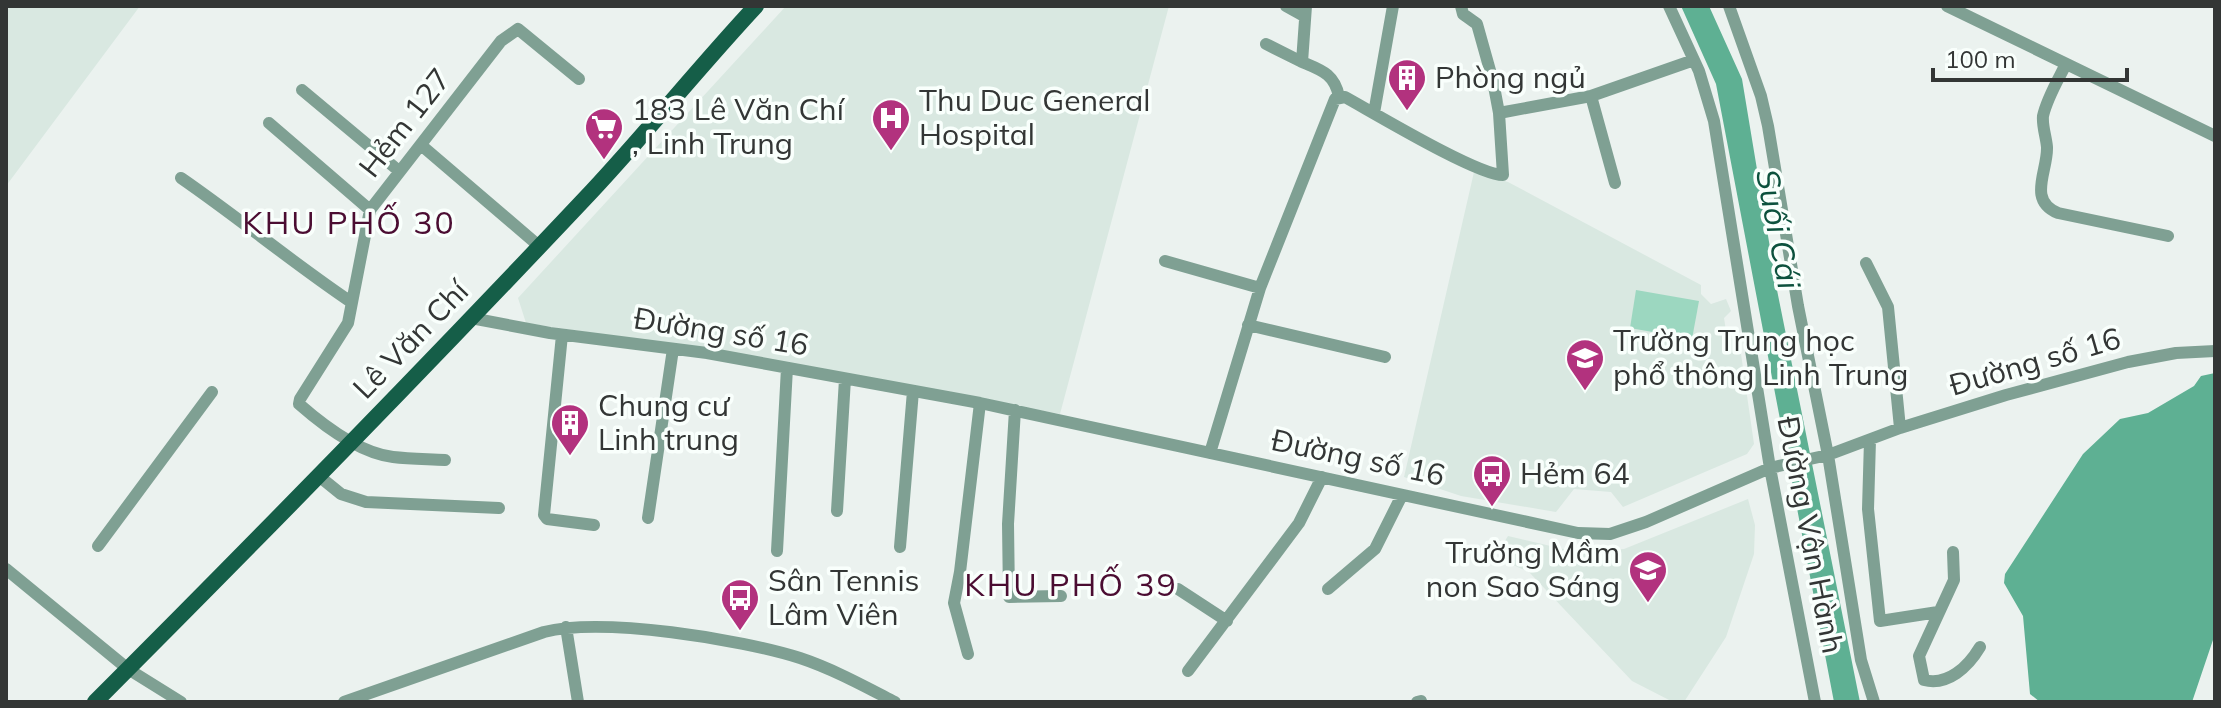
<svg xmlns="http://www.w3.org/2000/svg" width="2221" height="708" font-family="Mulish,sans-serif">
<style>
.built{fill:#d9e8e1}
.green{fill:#9cd7c0}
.water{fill:#5eb093}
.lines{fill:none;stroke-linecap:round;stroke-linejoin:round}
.minor{stroke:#7fa093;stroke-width:12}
.major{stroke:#155e48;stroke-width:16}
.labels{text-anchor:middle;stroke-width:7;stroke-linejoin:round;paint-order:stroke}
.poi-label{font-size:30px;fill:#333635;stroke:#f9fffc;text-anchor:start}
.street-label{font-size:30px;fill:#333635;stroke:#f9fffc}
.neighbourhood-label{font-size:32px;letter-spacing:2px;fill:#4b0d32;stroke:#f9fffc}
.water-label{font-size:32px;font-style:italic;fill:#0c513d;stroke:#f9fffc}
</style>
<rect width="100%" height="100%" fill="#ebf2ef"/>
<path class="built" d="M6,6h134l-134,180z
M786,6h383l-109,408 -347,-63 -187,-28 -8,-25z
M1474,172l34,10 193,103v9l10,10 15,-5 5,12 -7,7 3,19 12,3 15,104 -7,10 -124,53 -12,-15 -37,-3 -18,23 -95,-16 -57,-19z
M1748,499l7,26 -1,29 -28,83 -42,65h-11l-41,-21 -103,-109 -27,-12 -4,-8 10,-16 68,16 48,-3z"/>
<path class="green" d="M1636,290l63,11 -7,38 -62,-11z"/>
<path class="water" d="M1681,6h28l33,73 35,211 83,412h-26l-118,-618z
M2215,373v261l-23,68h-152l-10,-8 -7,-78 -19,-33 1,-9 78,-120 37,-35 28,-6 46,-27 7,-10z"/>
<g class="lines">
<path class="minor" d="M1286,6l18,10
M1306,6l-4,56c19,8 33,12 37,35
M1669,6l30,65 15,50 56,347 45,234
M1729,6l32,90 7,30 30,180 30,149 33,205 13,42
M1947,6l268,130
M1266,44l36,18
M2066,64c-8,16 -19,34 -23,52 -1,10 3,20 4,31 1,24 -20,53 11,66l110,23
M302,90l97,81
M1591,96l24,87
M1374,113l19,-107
M1499,113l92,-17 103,-36
M269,123l101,87
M421,145l118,101
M181,178c58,40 112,85 170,124
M1165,261l95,27
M1866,263l22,44 12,121
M471,318l79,15 157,20 273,50 598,130 32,1 36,-12 124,-54 58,-13 72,-27 106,-33 122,-33 48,-9 39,-2
M1248,325l137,32
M562,335l-18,180 3,4 47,6
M1015,410l-7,114 1,73 52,-1
M1870,440l-2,69 12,112 58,-9
M1210,453l50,-165 75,-189 10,-2c29,16 132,78 158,78l-4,-62 -6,-32 -16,-57 -14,-10 -2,-8
M445,460c-17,-1 -35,-1 -52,-3 -34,-4 -69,-31 -94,-53l1,-5 48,-76 22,-113 131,-169 17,-12 61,50
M320,477l21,17 25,8 133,6
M837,511l8,-132
M648,518l25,-169
M98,546l114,-154
M900,547l13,-156
M777,551l10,-183
M1953,552l1,28 -35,76 5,24c24,6 44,-13 56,-33
M6,569l122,100 53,33
M1178,589l49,32
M1328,589l47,-40 27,-54
M566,627l12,75
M968,654l-14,-51 6,-31 20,-169
M1188,671l111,-148 23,-46
M344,702l200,-70c59,-15 196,7 256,26 33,11 64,28 95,44
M1417,702l4,-1"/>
<path class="major" d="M95,702c168,-168 334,-338 497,-511 56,-60 108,-125 164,-185"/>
</g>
<defs>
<symbol id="building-pin" viewBox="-11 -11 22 30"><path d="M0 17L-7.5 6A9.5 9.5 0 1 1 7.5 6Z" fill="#b2327e" stroke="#f9fffc"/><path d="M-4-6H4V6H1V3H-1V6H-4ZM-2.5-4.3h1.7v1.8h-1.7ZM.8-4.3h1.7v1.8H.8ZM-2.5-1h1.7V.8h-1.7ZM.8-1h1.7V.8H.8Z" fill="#fff"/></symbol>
<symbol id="hospital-pin" viewBox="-11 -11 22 30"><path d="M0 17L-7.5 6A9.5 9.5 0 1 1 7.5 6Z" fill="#b2327e" stroke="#f9fffc"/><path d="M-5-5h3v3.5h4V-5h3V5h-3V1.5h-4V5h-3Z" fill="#fff"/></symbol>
<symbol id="supermarket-pin" viewBox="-11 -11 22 30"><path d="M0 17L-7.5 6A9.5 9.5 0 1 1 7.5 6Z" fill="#b2327e" stroke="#f9fffc"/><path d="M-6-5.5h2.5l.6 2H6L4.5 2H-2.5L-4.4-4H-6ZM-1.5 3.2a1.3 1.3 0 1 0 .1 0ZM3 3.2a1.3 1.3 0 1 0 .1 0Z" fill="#fff"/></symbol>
<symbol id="school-pin" viewBox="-11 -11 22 30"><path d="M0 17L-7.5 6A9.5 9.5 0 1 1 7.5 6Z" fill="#b2327e" stroke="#f9fffc"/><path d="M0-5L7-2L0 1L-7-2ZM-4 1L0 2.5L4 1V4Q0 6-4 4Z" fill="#fff"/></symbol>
<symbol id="bus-pin" viewBox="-11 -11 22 30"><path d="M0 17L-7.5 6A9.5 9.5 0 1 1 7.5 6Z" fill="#b2327e" stroke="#f9fffc"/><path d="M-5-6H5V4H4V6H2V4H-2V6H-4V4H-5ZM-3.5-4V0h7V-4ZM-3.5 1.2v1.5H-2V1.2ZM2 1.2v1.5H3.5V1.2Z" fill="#fff"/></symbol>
</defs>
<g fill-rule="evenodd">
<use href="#building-pin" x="1385" y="56" width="44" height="60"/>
<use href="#hospital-pin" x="869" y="96" width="44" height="60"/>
<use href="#supermarket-pin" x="582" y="105" width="44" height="60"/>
<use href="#school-pin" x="1563" y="336" width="44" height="60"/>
<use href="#building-pin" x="548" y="401" width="44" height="60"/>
<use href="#bus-pin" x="1470" y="452" width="44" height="60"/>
<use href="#school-pin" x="1626" y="548" width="44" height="60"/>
<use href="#bus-pin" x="718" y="576" width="44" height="60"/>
</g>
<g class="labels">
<g class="poi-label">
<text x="1435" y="88">Phòng ngủ</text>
<text x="919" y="111">Thu Duc General<tspan x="919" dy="34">Hospital</tspan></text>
<text x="632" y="120">183 Lê Văn Chí<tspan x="632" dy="34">, Linh Trung</tspan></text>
<text x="1613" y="351">Trường Trung học<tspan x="1613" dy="34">phổ thông Linh Trung</tspan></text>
<text x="598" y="416">Chung cư<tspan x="598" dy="34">Linh trung</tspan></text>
<text x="1520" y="484">Hẻm 64</text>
<text x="1620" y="563" text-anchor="end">Trường Mầm<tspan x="1620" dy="34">non Sao Sáng</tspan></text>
<text x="768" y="591">Sân Tennis<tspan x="768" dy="34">Lâm Viên</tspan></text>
</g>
<g class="street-label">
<text transform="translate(405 123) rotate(-52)" y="10">Hẻm 127</text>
<text transform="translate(721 332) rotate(9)" y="10">Đường số 16</text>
<text transform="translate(411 340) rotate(-46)" y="10">Lê Văn Chí</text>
<text transform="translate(2035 362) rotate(-16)" y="10">Đường số 16</text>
<text transform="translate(1358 458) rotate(12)" y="10">Đường số 16</text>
<text transform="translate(1810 535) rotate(79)" y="10">Đường Vận Hành</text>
</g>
<g class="neighbourhood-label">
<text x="349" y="234">KHU PHỐ 30</text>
<text x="1071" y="596">KHU PHỐ 39</text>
</g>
<g class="water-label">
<text transform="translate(1778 229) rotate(79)" y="11">Suối Cái</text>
</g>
</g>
<rect width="2221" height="708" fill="none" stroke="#333635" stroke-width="16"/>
<path d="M1933 68v12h194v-12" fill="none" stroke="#333635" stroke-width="4"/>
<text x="1945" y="68" font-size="24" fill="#333635" stroke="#f9fffc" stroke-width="6" paint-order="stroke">100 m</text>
</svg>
